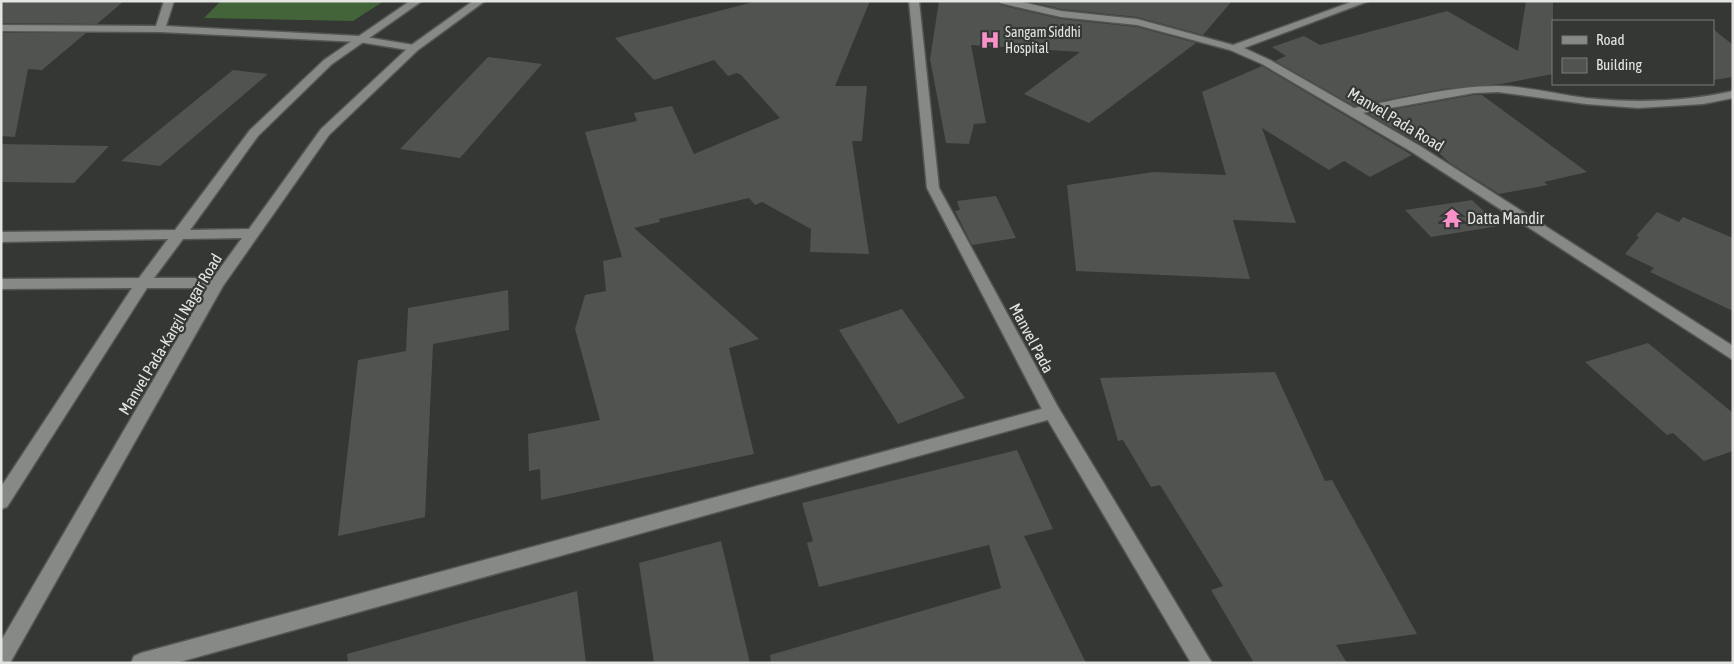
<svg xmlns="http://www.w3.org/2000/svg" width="1734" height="664" font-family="'Asap Condensed',sans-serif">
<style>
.green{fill:#436438}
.building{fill:#50534f}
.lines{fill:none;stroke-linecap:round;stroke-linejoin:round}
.street-casing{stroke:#545653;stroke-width:3}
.secondary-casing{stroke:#545653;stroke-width:3}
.street{fill:#868985;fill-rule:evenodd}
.secondary{fill:#868985;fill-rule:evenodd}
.labels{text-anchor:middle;stroke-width:4.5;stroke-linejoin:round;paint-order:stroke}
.far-poi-label{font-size:14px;fill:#e4e5e3;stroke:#343734;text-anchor:start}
.street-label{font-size:16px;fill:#e4e5e3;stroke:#343734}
.poi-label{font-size:16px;fill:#e4e5e3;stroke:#343734;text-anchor:start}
</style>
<rect width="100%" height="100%" fill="#343734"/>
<path class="green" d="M221,1h163l-31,20 -149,-3z"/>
<path class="building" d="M1,1h123l-27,23 -96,-1z
M757,1h113l-35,85h32l-5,55h-10l17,113 -59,-2 1,-23 -49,-27 -7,3 -6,-7 -90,21 1,3 -26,6 125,111 -30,9 25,106 -213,46 -1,-31 -11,2 -1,-37 72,-14 -25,-91 10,-34 21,-4 -3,-30 19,-4 -37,-125 52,-11 -3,-8 38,-7 22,48 86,-36 -39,-43 -4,-2 -9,3 -14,-16 -60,20 -39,-42z
M939,1h58l3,4 61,14 76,8 59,16 -107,80 -65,-29 56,-42 -109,-7 15,78 -12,1 -5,20 -23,-1 -16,-84z
M1027,1h205l-29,34 -66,-18 -76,-8z
M1526,1h27v73l-52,10 -58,5 -89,17 -79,-45 11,-5 -14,-9 32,-11 16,9 127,-34 71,40z
M1713,29l20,16v32l-20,3z
M1,33h85l-44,37 -14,-1 -13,68 -14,-1z
M488,57l54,7 -82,94 -60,-9z
M1262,66l150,89 -42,22 -26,-16 -15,9 -67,-42 34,95 -63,-3 17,59 -174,-8 -9,-86 86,-13 73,3 -24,-83z
M233,70l35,4 -108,92 -39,-5z
M1474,95h8l105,77 -43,10 4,3 -49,9 -49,-31 -20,-18 -4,2 -58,-33z
M1,144l108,2 -35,37 -73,-1z
M996,196l20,42 -44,7 -17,-34 5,-1 -3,-9z
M1472,200l27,26 -68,11 -26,-27z
M1657,212l22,10 4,-5 50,21v73l-83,-39 4,-4 -29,-14 14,-17 -3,-1z
M508,290l1,40 -76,14 -8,173 -87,19 20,-176 48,-9 2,-43z
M902,309l63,89 -67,26 -59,-94z
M1648,343l85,70v38l-29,10 -31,-28 -6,2 -82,-73z
M1275,372l50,109 7,-1 85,154 -81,11 11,18h-93l-43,-73 12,-4 -63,-101 -9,2 -28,-47 -5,1 -18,-63z
M1017,450l36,79 -29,7 62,127h-315l-1,-8 231,-67 -12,-43 -170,42 -12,-44 6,-2 -11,-38z
M721,541l29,122h-96l-15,-100z
M577,591l9,72h-238l-1,-9z"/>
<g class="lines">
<defs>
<path id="street" d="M164,1h10l-8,25 193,10 55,9 5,3 -5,3 -55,-9 -199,-10 -159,-1v-6l155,1z
M999,1h19l43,10 76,8 96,26 121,-44h15l-125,47 26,12 84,48c44,-8 98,-22 142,-22 30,0 60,8 90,12 49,5 98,4 147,-7v7l-30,6 -65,4 -52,-4 -88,-12 -24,1 -111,20 57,33 313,200v14l-321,-208 -150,-88 -32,-14 -93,-25 -76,-8 -61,-14z
M1052,406l6,1 2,5 -2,5 -882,246h-45l3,-7 7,-3z"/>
<path id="secondary" d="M410,1h12l-90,63 -74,72 -68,94 59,-1 72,-100 89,-83 63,-45h12l-67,49 -89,85 -106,151 -213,377h-9v-22l206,-353h-60l-140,219 -6,2v-22l131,-199 -131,1v-10l138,-1 29,-39 -167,3v-10l174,-2 75,-100 74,-70zM242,238l-29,40h-59l29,-39z
M909,1h10l20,187 119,219 154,256h-21l-145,-246 -119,-229z"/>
</defs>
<use href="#street" class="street-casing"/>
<use href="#secondary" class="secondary-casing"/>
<use href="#street" class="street"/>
<use href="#secondary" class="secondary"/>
</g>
<defs>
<symbol id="hospital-bare" viewBox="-9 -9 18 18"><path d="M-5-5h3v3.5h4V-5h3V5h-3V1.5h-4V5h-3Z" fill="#f990ca" stroke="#343734" stroke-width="2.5" paint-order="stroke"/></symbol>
<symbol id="temple-bare" viewBox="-9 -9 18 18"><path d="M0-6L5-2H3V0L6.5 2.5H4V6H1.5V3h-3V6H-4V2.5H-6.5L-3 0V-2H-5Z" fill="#f990ca" stroke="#343734" stroke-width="2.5" paint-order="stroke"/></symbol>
</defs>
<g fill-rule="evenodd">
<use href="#hospital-bare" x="976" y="26" width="28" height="28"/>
<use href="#temple-bare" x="1438" y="204" width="28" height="28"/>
</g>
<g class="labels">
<g class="far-poi-label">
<text x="1005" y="37">Sangam Siddhi<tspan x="1005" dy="16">Hospital</tspan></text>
</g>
<g class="street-label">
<text transform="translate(1396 119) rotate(31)" y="6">Manvel Pada Road</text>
<text transform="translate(170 334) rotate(-59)" y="6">Manvel Pada-Kargil Nagar Road</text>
<text transform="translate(1032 338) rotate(62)" y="6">Manvel Pada</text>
</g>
<g class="poi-label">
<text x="1467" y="224">Datta Mandir</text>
</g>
</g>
<rect width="1734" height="664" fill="none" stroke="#e4e5e3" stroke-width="5"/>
<rect x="1552" y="20" width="162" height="65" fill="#343734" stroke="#7a7d7a"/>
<rect x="1562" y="36" width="25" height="8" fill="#868985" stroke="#7a7d7a"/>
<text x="1596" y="45" font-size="15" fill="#e4e5e3">Road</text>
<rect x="1562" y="58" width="25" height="15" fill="#50534f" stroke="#7a7d7a"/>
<text x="1596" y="70" font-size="15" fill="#e4e5e3">Building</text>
</svg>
